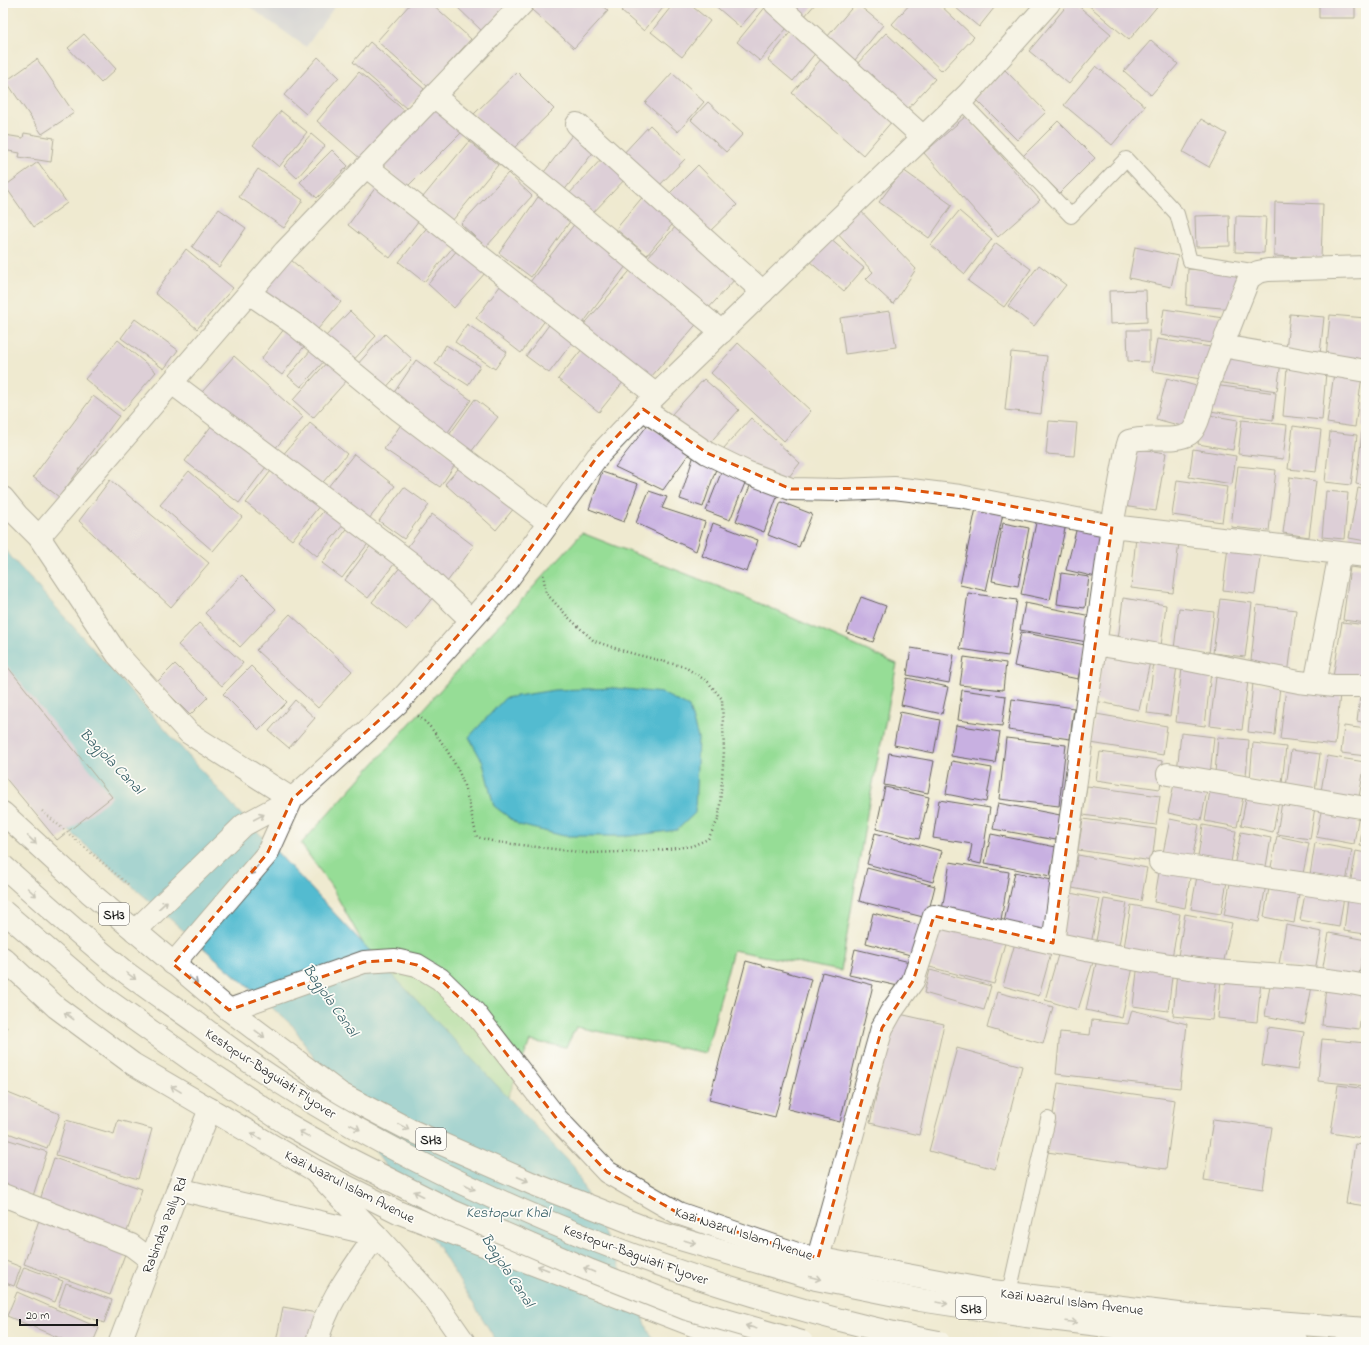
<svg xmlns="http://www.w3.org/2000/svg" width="1369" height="1345" font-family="'Indie Flower',sans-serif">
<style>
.industrial{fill:#bec2dd}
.green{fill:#96dd96;stroke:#597c59}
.water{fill:#53bbd0;stroke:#386c76}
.building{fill:#c8b0e1}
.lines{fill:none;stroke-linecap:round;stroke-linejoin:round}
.lane-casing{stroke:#66645b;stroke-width:16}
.street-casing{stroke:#66645b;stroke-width:24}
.secondary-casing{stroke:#66645b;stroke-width:24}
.primary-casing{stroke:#66645b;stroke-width:24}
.path{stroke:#66645b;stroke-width:2.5;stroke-dasharray:1 3;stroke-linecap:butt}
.lane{stroke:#fff;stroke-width:14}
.street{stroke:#fff;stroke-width:22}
.secondary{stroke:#fff;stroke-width:22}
.primary{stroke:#fff;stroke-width:22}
.primary-bridge-casing{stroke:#66645b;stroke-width:24;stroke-linecap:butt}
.primary-bridge{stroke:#fff;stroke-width:22}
.oneway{stroke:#999}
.marked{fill:none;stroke:#de560d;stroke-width:3;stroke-dasharray:8 5;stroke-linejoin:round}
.labels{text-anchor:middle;stroke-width:3.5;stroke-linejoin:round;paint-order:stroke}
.shield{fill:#fdfcf7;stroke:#605f5e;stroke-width:1}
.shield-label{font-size:13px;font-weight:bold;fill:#1c1c1c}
.street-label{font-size:14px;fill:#1c1c1c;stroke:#fdfcf7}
.water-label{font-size:15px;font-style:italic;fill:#325c64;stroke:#fdfcf7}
</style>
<rect width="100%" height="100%" fill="#fdfcf7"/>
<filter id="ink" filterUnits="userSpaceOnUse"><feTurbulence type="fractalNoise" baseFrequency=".025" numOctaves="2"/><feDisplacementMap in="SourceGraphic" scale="8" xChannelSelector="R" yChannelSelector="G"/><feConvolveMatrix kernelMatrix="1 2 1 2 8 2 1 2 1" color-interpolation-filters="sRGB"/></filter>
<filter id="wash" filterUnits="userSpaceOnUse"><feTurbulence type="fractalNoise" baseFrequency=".012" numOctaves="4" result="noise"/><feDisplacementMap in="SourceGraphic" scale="16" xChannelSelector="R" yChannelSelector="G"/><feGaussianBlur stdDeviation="0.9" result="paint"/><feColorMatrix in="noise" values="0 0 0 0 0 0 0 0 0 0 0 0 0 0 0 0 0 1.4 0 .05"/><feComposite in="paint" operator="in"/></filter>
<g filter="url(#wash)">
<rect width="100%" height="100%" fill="#efead0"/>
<path class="industrial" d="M244,3h93l-31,44z"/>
<path class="green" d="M582,533l163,64 152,67 -29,144 -27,163 -108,-21 -27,103 -130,-26 -10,20 -36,-6 -41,105 -94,-145 -64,-115 -30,-42z"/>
<path class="water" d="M3,548l233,261 338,358 80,175h-157l-58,-94 -146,-222 -288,-251 -2,-3z
M615,688l47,5 27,14 9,31 -3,75 -18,17 -47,6h-66l-45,-11 -25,-19 -11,-43 -14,-26 36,-39 49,-8z"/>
<g id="blocks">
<path class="building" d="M411,3h20l40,36 -43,48 -51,-46z
M453,3h56l-26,29z
M538,3h61l9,8 -34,37 -42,-38z
M628,3h39l-23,28 -23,-20z
M674,3h14l22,18 -28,36 -31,-25z
M712,3h49l-21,24z
M788,3h28l-12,14z
M856,3l27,22 -28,35 -28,-23z
M911,3h27l36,34 -32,34 -50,-47z
M950,3h48l-19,24z
M1069,3h6l36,31 -42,50 -40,-33z
M1086,3h74l-31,37z
M1319,3h36v15h-36z
M767,5l24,18 -31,38 -23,-19z
M792,30l25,21 -24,30 -25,-21z
M886,33l49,46 -31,34 -49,-47z
M84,34l32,35 -15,14 -33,-35z
M1151,40l27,24 -27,31 -27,-24z
M370,42l54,47 -17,20 -54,-47z
M318,57l21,20 -33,37 -22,-19z
M822,58l71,62 -30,35 -71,-62z
M37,59l37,54 -32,21 -36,-53z
M1096,66l49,40 -33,39 -48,-40z
M1005,70l41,42 -29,28 -41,-41z
M359,72l47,40 -43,49 -46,-40z
M517,72l37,37 -44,43 -36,-38z
M672,73l32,29 -26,30 -33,-29z
M708,102l35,32 -17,18 -35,-32z
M437,103l27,27 -58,58 -27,-27z
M281,111l26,21 -28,35 -26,-22z
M966,116l74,84 -42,37 -74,-84z
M1201,119l26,15 -18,33 -26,-15z
M1058,121l37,37 -35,35 -37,-37z
M650,125l35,34 -30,31 -34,-34z
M576,130l22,16 -35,46 -22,-16z
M24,133l30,5 -3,24 -32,-5 1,-4 -17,-3 2,-15 18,3z
M311,134l14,12 -28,32 -13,-12z
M469,141l29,24 -46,56 -29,-24z
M332,150l16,16 -31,32 -17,-16z
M605,155l23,21 -38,40 -22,-21z
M38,162l29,41 -33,24 -29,-41z
M698,165l39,40 -30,29 -39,-39z
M258,169l45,31 -19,28 -45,-31z
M903,170l49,35 -23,33 -50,-36z
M508,173l24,23 -46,51 -25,-23z
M376,187l43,33 -29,38 -42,-33z
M645,194l31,26 -29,35 -31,-26z
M538,197l33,23 -40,57 -32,-24z
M1275,202l48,2 -2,54 -47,-2z
M857,207l59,62 -23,35 -27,-25 7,-7 -39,-42z
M219,209l27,19 -27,39 -27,-20z
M959,211l33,28 -27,35 -34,-29z
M1229,215l1,31 -34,1 -1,-31z
M1236,216l30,1 -2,36 -29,-1z
M576,222l53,40 -46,61 -53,-41z
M678,224l58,54 -31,34 -59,-53z
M429,225l25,21 -30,36 -25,-20z
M829,238l35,30 -20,23 -35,-30z
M996,243l35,26 -27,38 -36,-26z
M1135,247l43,9 -7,31 -42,-9z
M459,248l27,24 -32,36 -26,-24z
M186,249l47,39 -36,41 -42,-36z
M285,255l56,47 -29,34 -55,-47z
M635,265l65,55 -55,64 -64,-56z
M1039,265l27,20 -32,41 -26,-20z
M1188,269l49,4 -3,36 -48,-4z
M504,281l45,34 -28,38 -45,-35z
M1146,290l1,32 -37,2 -1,-33z
M1164,309l59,9 -4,26 -59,-9z
M350,311l26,25 -28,30 -26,-26z
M890,311l6,36 -51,7 -5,-36z
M1290,314l34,3 -4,37 -34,-4z
M1330,315l36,3 -3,44 -37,-4z
M554,318l23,18 -28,37 -23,-17z
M135,319l43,31 -14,19 -43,-31z
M288,324l21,16 -27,35 -21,-16z
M467,324l40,28 -12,17 -40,-27z
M1127,330h22v32l-21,-1z
M385,334l27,25 -30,33 -27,-25z
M1157,339l54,8 -4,33 -55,-9z
M118,340l38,32 -33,39 -38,-32z
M587,343l41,33 -29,36 -41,-33z
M738,343l73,68 -27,30 -73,-68z
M446,345l34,21 -12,19 -33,-21z
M312,349l13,11 -24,27 -13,-11z
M1011,352l36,4 -6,58 -36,-4z
M1221,354l60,8 -4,29 -60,-9z
M234,356l69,61 -32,36 -69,-61z
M416,360l55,40 -26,36 -54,-39z
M328,361l20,18 -35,39 -20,-18z
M1287,368l39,4 -4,48 -39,-4z
M1334,373l28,3 -7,51 -28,-4z
M1167,378l33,9 -11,41 -33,-9z
M704,379l35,31 -33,37 -35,-32z
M1213,385l63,8 -3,27 -63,-9z
M93,396l26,20 -60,81 -26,-20z
M475,399l23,18 -27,35 -22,-17z
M1365,403h1v23h-4z
M1203,414l35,6 -5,30 -35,-6z
M751,418l49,45 -16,20 -61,-34z
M1242,420l45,5 -4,34 -45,-5z
M215,421l54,42 -30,40 -54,-42z
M1049,421l28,2 -3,33 -28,-2z
M310,423l37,31 -29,34 -37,-31z
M402,423l56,37 -18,27 -56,-38z
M647,426l44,25 -28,39 -48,-23z
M1293,426l28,4 -5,42 -28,-3z
M1330,432l27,3 -6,50 -26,-3z
M1362,433l4,1v52l-10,-2z
M1133,448l33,5 -10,58 -33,-5z
M1193,449l43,7 -4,28 -43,-7z
M354,454l41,32 -30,38 -41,-32z
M694,455l24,8 -15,44 -23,-8z
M464,462l51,45 -19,23 -51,-46z
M1238,466l38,4 -7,61 -38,-4z
M274,467l47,37 -29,36 -46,-37z
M723,468l24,10 -17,42 -24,-9z
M189,471l53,46 -29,34 -53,-46z
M602,472l36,12 -14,38 -35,-13z
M1290,477l26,4 -7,56 -26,-4z
M110,480l99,83 -38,44 -92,-86z
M1177,480l50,7 -5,35 -50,-7z
M752,481l27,11 -15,40 -28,-11z
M404,487l25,18 -25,34 -25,-18z
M1358,488l8,2v51l-17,-3z
M649,491l18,6 -5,11 43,14 -9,29 -60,-28z
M1326,491l22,2 -4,46 -22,-2z
M781,502l31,12 -13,33 -31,-12z
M326,508l18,16 -27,32 -18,-15z
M976,508l27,6 -17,77 -26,-6z
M432,514l42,32 -27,36 -42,-32z
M1037,518l29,6 -16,76 -29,-6z
M713,523l45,17 -11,32 -45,-16z
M1003,523l26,5 -11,58 -26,-5z
M349,526l21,15 -28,37 -20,-15z
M1077,527l29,7 -10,43 -30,-7z
M1136,537l43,5 -6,51 -42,-5z
M374,541l24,18 -30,39 -23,-18z
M1228,546l33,4 -6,44 -32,-4z
M402,565l35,27 -30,38 -35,-28z
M1350,567l16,2v54l-23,-3z
M1061,573l28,4 -4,31 -28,-4z
M242,575l34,34 -36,38 -35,-34z
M968,593l49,7 -9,56 -48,-7z
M861,597l25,9 -13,36 -26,-9z
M1123,598l43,7 -5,41 -43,-6z
M1220,599l32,4 -7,54 -32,-4z
M1025,603l66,13 -4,26 -67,-12z
M1257,605l39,5 -8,65 -38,-5z
M1179,608l35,4 -5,41 -35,-4z
M290,614l62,57 -34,37 -62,-58z
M1342,622l24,3v57l-33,-5z
M199,623l44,40 -21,23 -44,-41z
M1021,632l64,13 -7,34 -64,-13z
M911,648l43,7 -5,28 -42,-8z
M1105,653l45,9 -11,48 -44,-9z
M964,657l42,6 -3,27 -43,-5z
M3,661l109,136 -55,43 -54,-65z
M1154,662l23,4 -7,50 -23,-3z
M175,664l33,33 -18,18 -33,-33z
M251,666l36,36 -28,28 -36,-36z
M1182,668l29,4 -6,54 -29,-4z
M1216,677l32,4 -6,49 -32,-4z
M907,678l41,9 -6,27 -41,-9z
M1253,683l27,3 -5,49 -27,-3z
M1286,688l54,6 -5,51 -55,-6z
M1361,689h5v34l-9,-2z
M962,690l44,6 -4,30 -44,-6z
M1012,699l62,9 -4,31 -62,-9z
M295,700l20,18 -26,30 -20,-17z
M900,712l40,8 -6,33 -40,-8z
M1096,714l71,12 -4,29 -72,-12z
M956,725l44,7 -5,31 -44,-7z
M1344,726l22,3v27l-25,-3z
M1181,733l33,4 -4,38 -33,-3z
M1218,737l31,3 -3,36 -31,-3z
M1006,738l60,7 -7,61 -60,-7z
M1253,743l33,4 -4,36 -32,-4z
M1291,750l29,4 -5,37 -29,-4z
M1100,752l63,9 -3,28 -64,-9z
M889,753l45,8 -6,32 -44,-8z
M1327,756l38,6 -7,41 -38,-6z
M952,761l40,7 -6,34 -40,-8z
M1175,779l33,7 -7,34 -33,-7z
M1211,785l33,7 -7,35 -32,-6z
M1087,786l73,10 -4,29 -73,-10z
M885,787l44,10 -10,42 -43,-10z
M1247,794l32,6 -6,32 -32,-7z
M939,800l51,8 -9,56 -12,-3 3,-17 -39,-6z
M1282,802l33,5 -5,32 -33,-5z
M998,803l62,12 -4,25 -63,-11z
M1322,807l37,6 -5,31 -38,-7z
M1364,815h2v32l-6,-1z
M1083,819l73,10 -4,32 -74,-11z
M1170,819l29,6 -7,34 -29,-6z
M1203,825l33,6 -6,38 -33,-6z
M1241,832l30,6 -6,34 -31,-6z
M875,833l67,18 -9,31 -66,-18z
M991,834l65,13 -6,29 -65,-13z
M1277,836l32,7 -7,36 -32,-7z
M1315,843l37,7 -7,37 -36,-6z
M1356,851l10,2v35l-16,-3z
M1078,855l69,13 -6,33 -69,-13z
M950,862l59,10 -8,48 -59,-10z
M1160,867l31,5 -6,36 -31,-6z
M867,868l68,18 -8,32 -68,-17z
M1198,871l30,5 -7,38 -30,-5z
M1015,872l41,9 -12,55 -41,-9z
M1231,878l35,7 -7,37 -35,-7z
M1270,882l30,6 -6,35 -30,-6z
M1306,889l38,8 -5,30 -39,-7z
M1070,893l30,6 -9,45 -30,-6z
M1348,898l18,2v34l-22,-3z
M1104,899l23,4 -9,47 -23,-4z
M1131,905l49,9 -9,49 -48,-9z
M873,913l49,13 -8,30 -48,-13z
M1185,914l47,9 -9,42 -45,-9z
M937,925l68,18 -11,41 -68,-18z
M1286,925l36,7 -7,39 -36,-7z
M1329,933l37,7 -8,39 -36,-7z
M1015,943l36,10 -12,43 -36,-10z
M1060,948l34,11 -16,51 -33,-10z
M855,949l59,14 -7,25 -58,-13z
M1097,959l36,8 -11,51 -36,-8z
M746,961l65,18 -36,138 -66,-17z
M1138,963l35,5 -5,43 -35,-5z
M930,970l61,16 -7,24 -60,-17z
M1177,971l40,4 -5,45 -39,-4z
M822,972l51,13 -33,137 -52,-13z
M1221,978l40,3 -4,41 -39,-4z
M1271,979l41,7 -7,38 -40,-8z
M1326,987l38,5 -5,37 -37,-4z
M997,992l56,15 -10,37 -56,-16z
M1132,1010l55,14 -7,64 -124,-14 4,-42 30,3 2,-15 36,4z
M895,1013l49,11 -25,111 -49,-12z
M1268,1027l36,5 -6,38 -36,-5z
M1322,1039l44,4v43l-48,-5z
M957,1048l65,18 -27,103 -66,-18z
M1058,1083l117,17 -9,69 -119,-17z
M1338,1085l28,4v14l-5,35 -30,-5z
M3,1091l57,23 -13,34 -44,-17z
M1213,1119l59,8 -9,62 -59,-9z
M66,1120l48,14 4,-14 34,9 -14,50 -82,-24z
M3,1138l44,14 -14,44 -30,-10z
M1355,1144l11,1v61l-20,-3z
M54,1158l88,31 -16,45 -87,-31z
M41,1214l87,32 -18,49 -86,-31z
M3,1260l18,7 -7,19 -11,-4z
M24,1267l39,14 -8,21 -39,-15z
M66,1283l46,17 -8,23 -46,-17z
M17,1292l82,36 -6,14h-24l-62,-26z
M283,1307l34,6 -5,29h-36z
M326,1336l22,6h-23z"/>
</g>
</g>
<g filter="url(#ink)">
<use href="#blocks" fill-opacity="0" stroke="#66645b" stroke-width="1"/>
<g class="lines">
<defs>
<path id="lane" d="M960,100l111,116 55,-57 51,55 13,47 68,11
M1009,1293l39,-174"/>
<path id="street" d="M775,3l148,134
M434,96l288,236
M577,124l186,168
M367,167l289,228
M249,293l45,31 105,86 150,113
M1222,346l144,25
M172,383l243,183 56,54
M643,409l64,44 39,19 45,17 49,1 54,-2 66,8 152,30 254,30
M3,498l14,17 22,22 78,117 72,79 103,66
M39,537l246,-286 238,-248
M1095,644l94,16 110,22 35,4h32
M1315,684l25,-131
M1168,774l198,34
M1160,862l206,31
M1053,943c51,11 101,21 153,27 53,6 107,5 160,16
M178,1189l198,46c-23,34 -49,66 -59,107
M3,1195l128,50 20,15
M818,1258l64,-230 9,-16 22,-31 21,-65 119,27 59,-417 14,-75 3,-10c18,-6 46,2 60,-7 9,-6 12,-26 15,-36 13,-41 29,-80 45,-120l9,-6 10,-2 98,-3"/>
<path id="secondary" d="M135,931l109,-106 48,-26 106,-96 110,-124 89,-122 59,-62 311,-300 82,-92
M173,964l94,-110 25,-55
M229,1010l135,-48 31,-2 22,5 23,14 34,33 83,107 50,53 71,41 122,42 192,36 195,24 179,14
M317,1173l59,62 58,64 30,43
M120,1342l58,-153 32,-80"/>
<path id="primary" d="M3,813l86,79 140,118 112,84 69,36 121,53 122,48 163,48 104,21 106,16 114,14 157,12
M3,958l53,49 77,57 181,106 86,43 337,129"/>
</defs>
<use href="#lane" class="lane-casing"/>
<use href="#street" class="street-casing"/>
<use href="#secondary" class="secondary-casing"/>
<use href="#primary" class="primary-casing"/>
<path class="path" d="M418,716c16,10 37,46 44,63 6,19 10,39 15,58l19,5 91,11 65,-2 40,-5 16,-7 11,-21 5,-67 -2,-52 -14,-17 -23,-15 -58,-15 -33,-11 -26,-24 -22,-24 -3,-20
M42,811l88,75
M3,1025l6,5"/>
<use href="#lane" class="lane"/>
<use href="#street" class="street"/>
<use href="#secondary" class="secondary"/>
<use href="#primary" class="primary"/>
<defs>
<path id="primary-bridge" d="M3,866c40,36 79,71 121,105 24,18 49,35 74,53 35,27 72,53 110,76 138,84 290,148 444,195 61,18 124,36 187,47
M3,911l100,86 94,67 90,60 64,36 101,51 139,60 96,38 115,33"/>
</defs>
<use href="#primary-bridge" class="primary-bridge-casing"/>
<use href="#primary-bridge" class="primary-bridge"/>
</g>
<defs><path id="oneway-shaft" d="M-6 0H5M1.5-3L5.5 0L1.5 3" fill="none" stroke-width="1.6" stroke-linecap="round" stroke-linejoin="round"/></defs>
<g class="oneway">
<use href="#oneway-shaft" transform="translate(259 817) rotate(-28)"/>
<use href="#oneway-shaft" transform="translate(32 840) rotate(43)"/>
<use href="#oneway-shaft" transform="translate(254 870) rotate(131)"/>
<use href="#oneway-shaft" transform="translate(32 892) rotate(42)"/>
<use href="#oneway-shaft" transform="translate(163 905) rotate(-43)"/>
<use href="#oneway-shaft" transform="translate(131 976) rotate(36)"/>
<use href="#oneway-shaft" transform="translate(193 980) rotate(40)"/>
<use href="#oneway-shaft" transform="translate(69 1016) rotate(-143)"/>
<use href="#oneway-shaft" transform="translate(260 1034) rotate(37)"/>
<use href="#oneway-shaft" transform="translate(176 1089) rotate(-149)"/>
<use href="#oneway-shaft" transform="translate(355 1127) rotate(29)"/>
<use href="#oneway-shaft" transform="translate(404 1127) rotate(28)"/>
<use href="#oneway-shaft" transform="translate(304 1134) rotate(-151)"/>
<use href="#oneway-shaft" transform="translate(256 1136) rotate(-150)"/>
<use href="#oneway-shaft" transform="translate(523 1179) rotate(23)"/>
<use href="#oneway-shaft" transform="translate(470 1187) rotate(27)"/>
<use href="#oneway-shaft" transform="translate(419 1194) rotate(-153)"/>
<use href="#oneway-shaft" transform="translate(690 1242) rotate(17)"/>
<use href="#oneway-shaft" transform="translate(543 1268) rotate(-159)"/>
<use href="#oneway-shaft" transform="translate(589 1270) rotate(-157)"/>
<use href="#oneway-shaft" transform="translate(815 1278) rotate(14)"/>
<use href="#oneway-shaft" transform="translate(942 1303) rotate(9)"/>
<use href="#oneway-shaft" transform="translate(1071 1322) rotate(7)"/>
<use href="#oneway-shaft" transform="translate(751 1327) rotate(-164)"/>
</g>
</g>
<path d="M0 0H1369V1345H0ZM643,409l64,44 84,36 103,-1 66,8 152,30 -59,417 -119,-27 -21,65 -31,47 -64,230 -140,-45 -71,-41 -50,-53 -83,-107 -34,-33 -23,-14 -22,-5 -31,2 -135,48 -56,-46 94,-110 25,-55 106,-96 110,-124 89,-122z" fill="#efead0" fill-opacity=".55" fill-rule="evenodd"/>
<path class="marked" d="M643,409l64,44 84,36 103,-1 66,8 152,30 -59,417 -119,-27 -21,65 -31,47 -64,230 -140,-45 -71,-41 -50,-53 -83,-107 -34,-33 -23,-14 -22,-5 -31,2 -135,48 -56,-46 94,-110 25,-55 106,-96 110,-124 89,-122z"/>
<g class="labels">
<g class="shield">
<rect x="99" y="903" width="30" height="22" rx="3"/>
<rect x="416" y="1128" width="30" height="22" rx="3"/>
<rect x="956" y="1297" width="30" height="22" rx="3"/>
</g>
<g class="shield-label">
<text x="114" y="919">SH3</text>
<text x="431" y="1144">SH3</text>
<text x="971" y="1313">SH3</text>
</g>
<g class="street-label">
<text transform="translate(271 1073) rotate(33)" y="5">Kestopur-Baguiati Flyover</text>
<text transform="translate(350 1186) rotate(27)" y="5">Kazi Nazrul Islam Avenue</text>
<text transform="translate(164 1225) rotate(-69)" y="5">Rabindra Pally Rd</text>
<text transform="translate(744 1233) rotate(18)" y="5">Kazi Nazrul Islam Avenue</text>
<text transform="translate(636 1254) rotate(20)" y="5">Kestopur-Baguiati Flyover</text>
<text transform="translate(1072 1301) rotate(7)" y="5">Kazi Nazrul Islam Avenue</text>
</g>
<g class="water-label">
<text transform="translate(112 761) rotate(46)" y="5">Bagjola Canal</text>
<text transform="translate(331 1000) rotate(55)" y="5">Bagjola Canal</text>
<text x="508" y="1217">Kestopur Khal</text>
<text transform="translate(508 1270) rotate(57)" y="5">Bagjola Canal</text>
</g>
</g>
<rect width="1369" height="1345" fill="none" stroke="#fdfcf7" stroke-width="16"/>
<path d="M20 1319v6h77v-6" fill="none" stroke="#1c1c1c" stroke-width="2"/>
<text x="26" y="1319" font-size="12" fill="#1c1c1c" stroke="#fdfcf7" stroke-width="3" paint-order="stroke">20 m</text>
</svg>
